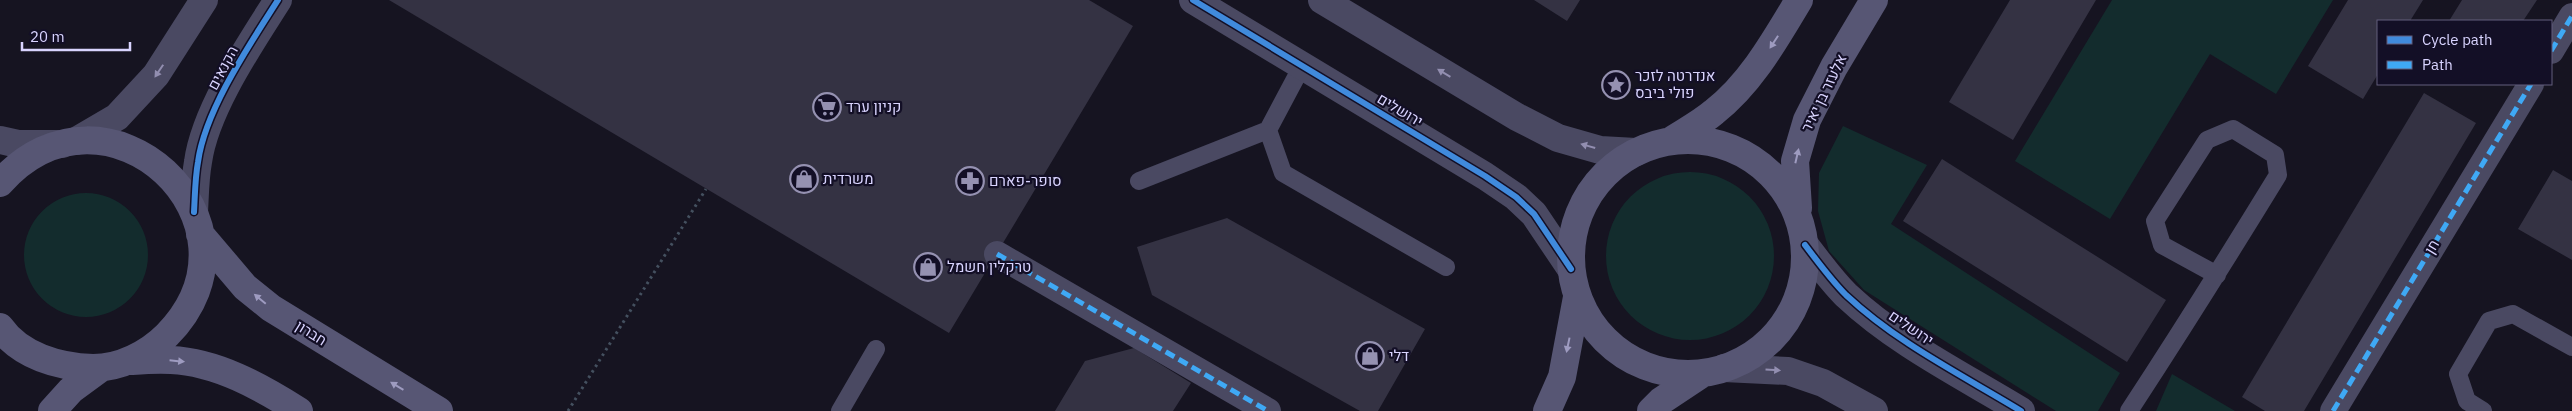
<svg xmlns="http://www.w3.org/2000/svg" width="2572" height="411" font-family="'IBM Plex Sans',Heebo,sans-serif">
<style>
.green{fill:#132c2d}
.building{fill:#343243}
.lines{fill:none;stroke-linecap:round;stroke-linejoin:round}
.path{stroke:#44505f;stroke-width:3;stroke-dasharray:2.5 4;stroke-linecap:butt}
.service{stroke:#4a4962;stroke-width:18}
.pedestrian{stroke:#4a4962;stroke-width:26}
.minor{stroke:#4a4962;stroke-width:28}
.tertiary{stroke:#4a4962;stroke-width:28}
.secondary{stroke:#575674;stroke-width:28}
.quiet{stroke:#3fa9f5;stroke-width:5;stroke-dasharray:10 5;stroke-linecap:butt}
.cycleway-casing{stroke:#130f26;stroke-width:9}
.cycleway{stroke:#408adc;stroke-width:6}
.oneway{fill:#9e9bc0}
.oneway2{fill:#928eb0}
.labels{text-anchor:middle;stroke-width:4.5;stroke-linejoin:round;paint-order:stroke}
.street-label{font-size:15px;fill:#d9d4ff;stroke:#130f26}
.poi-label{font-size:15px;fill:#d9d4ff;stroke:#130f26;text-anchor:start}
</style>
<rect width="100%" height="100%" fill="#161421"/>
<path class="green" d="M2112,0h221l-57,94 -66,-40 -100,165 -95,-58z
M1843,126l84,39 -36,59 229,149 -22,38h-42l-192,-121 -35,-39 -11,-40 1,-38z
M1606 256a84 84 0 1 1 168 0a84 84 0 1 1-168 0Z
M24 255a62 62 0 1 1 124 0a62 62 0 1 1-124 0Z
M2172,374l63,37h-79z"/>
<path class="building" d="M389,0h700l44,26 -184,307z
M1534,0h46l-13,21z
M2010,0h86l-83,140 -64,-38z
M2348,0h75l-13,21h-32v53l-15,25 -55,-33z
M2462,0h75l-14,21h-74z
M2424,93l52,30 -172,288h-39l-23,-14z
M1942,159l224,141 -39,62 -224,-141z
M2553,170l19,11v79l-54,-31z
M1227,218l198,111 -47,82h-18l-208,-116 -15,-48z
M1134,348l57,35 -18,28h-118l30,-50z"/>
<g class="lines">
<path class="path" d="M568,411l138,-222"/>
<path class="service" d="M1302,66l-34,64 15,43 163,94
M1139,181l129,-51
M840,411l36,-62
M2129,411c51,-78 100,-156 149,-236l-3,-20 -42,-26 -26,11 -52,81 7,24 55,30
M2483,411l-16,-10 -9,-27 31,-53 24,-7 59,33"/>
<path class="pedestrian" d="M2551,51l21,-35
M997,254l271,157
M2333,411l198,-327"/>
<path class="minor" d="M0,140l18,4h44"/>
<path class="tertiary" d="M1193,0l292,176 31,21 18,17 37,55
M1322,0l195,117 41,21 42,12 36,2
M76,141l41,-24 39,-42 48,-75
M194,212c1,-17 1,-34 4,-50 7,-52 52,-118 80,-162
M1805,245c13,17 26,35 41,50 51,48 116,80 175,116
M1724,368l64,3 35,12 51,28"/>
<path class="secondary" d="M1571 257a117 117 0 1 1 234 0a117 117 0 1 1-234 0Z
M1672,140c14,-9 29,-17 42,-28 37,-29 61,-72 85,-112
M0,183c107,-120 277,40 167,152 -19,19 -47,33 -74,33 -34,-1 -73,-12 -93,-41
M1798,208l-3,-47 12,-41 27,-53 40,-67
M200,234l45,53 26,21 168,103
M132,361c13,-1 26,-2 39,-1 46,2 90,27 128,51
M52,411l19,-21 30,-22
M1547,411l15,-34 15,-80
M1651,411l10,-10 42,-28"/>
<path class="quiet" d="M2551,51l21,-35
M997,254l271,157
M2333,411l198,-327"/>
<defs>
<path id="cycleway" d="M1193,0l292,176 31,21 18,17 37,55
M194,212c1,-17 1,-34 4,-50 7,-52 52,-118 80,-162
M1805,245c13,17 26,35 41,50 51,48 116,80 175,116"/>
</defs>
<use href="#cycleway" class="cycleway-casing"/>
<use href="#cycleway" class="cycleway"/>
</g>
<defs><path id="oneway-solid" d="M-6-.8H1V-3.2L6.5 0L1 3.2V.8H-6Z" transform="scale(1.25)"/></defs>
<g class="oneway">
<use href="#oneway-solid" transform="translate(1774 42) rotate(123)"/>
<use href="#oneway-solid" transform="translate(1797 156) rotate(-77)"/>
<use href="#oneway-solid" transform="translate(260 299) rotate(-140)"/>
<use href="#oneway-solid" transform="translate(1568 345) rotate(102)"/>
<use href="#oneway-solid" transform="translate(177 361) rotate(6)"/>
<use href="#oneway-solid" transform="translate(397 386) rotate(-149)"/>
</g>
<g class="oneway2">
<use href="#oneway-solid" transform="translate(159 71) rotate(124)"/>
<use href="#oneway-solid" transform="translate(1444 73) rotate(-149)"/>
<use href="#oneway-solid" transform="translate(1588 146) rotate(-164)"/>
<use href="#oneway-solid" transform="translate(1773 370) rotate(4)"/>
</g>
<defs>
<symbol id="sight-ring" viewBox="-11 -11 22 22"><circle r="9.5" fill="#130f26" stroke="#9591b1" stroke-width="1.5"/><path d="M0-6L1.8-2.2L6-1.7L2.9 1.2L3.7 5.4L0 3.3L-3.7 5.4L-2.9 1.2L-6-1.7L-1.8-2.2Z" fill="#9591b1"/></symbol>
<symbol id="supermarket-ring" viewBox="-11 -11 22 22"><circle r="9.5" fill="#130f26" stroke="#9591b1" stroke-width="1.5"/><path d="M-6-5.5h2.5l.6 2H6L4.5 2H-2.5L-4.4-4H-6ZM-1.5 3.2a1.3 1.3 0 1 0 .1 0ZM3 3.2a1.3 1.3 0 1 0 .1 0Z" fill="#9591b1"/></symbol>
<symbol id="shop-ring" viewBox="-11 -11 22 22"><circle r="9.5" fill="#130f26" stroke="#9591b1" stroke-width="1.5"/><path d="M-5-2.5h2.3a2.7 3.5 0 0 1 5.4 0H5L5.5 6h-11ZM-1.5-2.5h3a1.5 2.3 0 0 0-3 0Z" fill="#9591b1"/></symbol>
<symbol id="pharmacy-ring" viewBox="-11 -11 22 22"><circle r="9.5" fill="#130f26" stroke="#9591b1" stroke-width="1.5"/><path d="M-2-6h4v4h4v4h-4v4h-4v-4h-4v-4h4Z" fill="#9591b1"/></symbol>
</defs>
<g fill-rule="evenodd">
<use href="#sight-ring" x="1600" y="69" width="32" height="32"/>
<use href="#supermarket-ring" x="811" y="91" width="32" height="32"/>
<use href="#shop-ring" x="788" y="163" width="32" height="32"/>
<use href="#pharmacy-ring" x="954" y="165" width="32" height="32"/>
<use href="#shop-ring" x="912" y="251" width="32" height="32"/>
<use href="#shop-ring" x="1354" y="340" width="32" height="32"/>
</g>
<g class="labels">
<g class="street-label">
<text transform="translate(223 68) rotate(-62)" y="5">הקנאים</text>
<text transform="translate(1824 93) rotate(-64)" y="5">אלעזר בן יאיר</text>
<text transform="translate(1400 110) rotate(31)" y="5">ירושלים</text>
<text transform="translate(2432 247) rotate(-59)" y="5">חן</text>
<text transform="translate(1911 328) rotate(34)" y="5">ירושלים</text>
<text transform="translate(311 333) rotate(32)" y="5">חברון</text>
</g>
<g class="poi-label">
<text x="1635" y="81">אנדרטה לזכר<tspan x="1635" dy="17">פולי ביבס</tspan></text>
<text x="846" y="112">קניון ערד</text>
<text x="823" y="184">משרדית</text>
<text x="989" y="186">סופר-פארם</text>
<text x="947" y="272">טרקלין חשמל</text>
<text x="1389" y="361">דלי</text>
</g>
</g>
<rect x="2377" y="20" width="175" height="65" fill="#130f26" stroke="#625e7d"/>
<rect x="2387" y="36" width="25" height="8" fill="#408adc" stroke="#625e7d"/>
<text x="2422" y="45" font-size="15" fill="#d9d4ff">Cycle path</text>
<rect x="2387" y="61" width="25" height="8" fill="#3fa9f5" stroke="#625e7d"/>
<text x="2422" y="70" font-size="15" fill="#d9d4ff">Path</text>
<path d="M22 42v8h108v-8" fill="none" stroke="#d9d4ff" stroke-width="2.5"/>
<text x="30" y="42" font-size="15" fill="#d9d4ff" stroke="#130f26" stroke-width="4" paint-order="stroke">20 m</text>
</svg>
